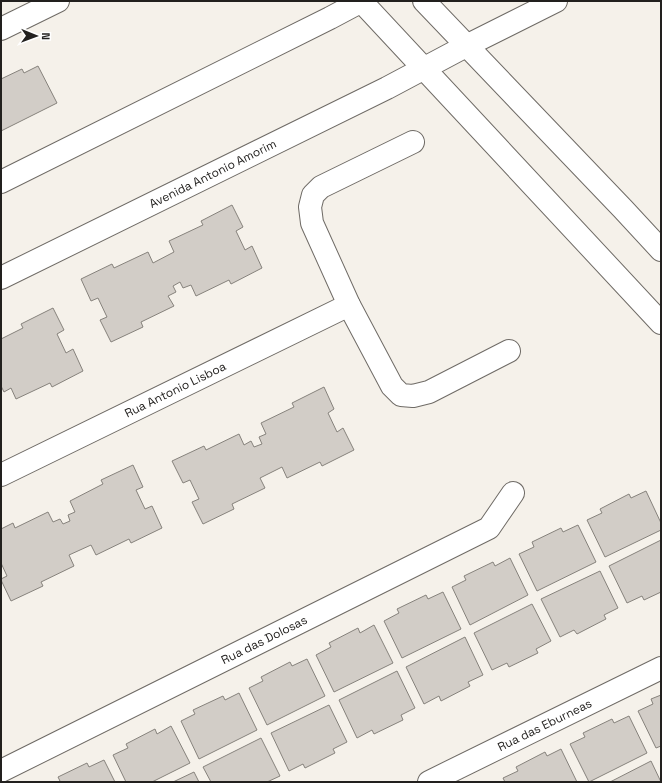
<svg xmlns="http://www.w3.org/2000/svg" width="662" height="783" font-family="'Space Grotesk',sans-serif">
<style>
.building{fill:#d2cdc7;stroke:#86827c}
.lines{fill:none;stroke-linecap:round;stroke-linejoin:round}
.minor-casing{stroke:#6f6b66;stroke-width:24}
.minor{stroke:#fff;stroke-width:22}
.labels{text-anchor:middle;stroke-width:3;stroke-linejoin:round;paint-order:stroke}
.street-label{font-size:12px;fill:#22201e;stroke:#fff}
</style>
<rect width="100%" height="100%" fill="#f5f1ea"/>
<path class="building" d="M38,66l19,37 -56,28v-52l21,-10 2,4z
M232,205l11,22 -7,4 9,19 7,-4 10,22 -31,16 -2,-4 -33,16 -5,-11 -8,3 -3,-6 -7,4 3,6 -8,4 6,10 -33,16 2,5 -32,15 -11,-22 7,-3 -9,-19 -7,3 -10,-22 31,-15 2,4 34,-16 5,11 21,-11 -5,-11 34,-16 -2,-4z
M53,308l11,22 -7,4 9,19 7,-4 10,22 -31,16 -2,-4 -34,16 -5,-11 -7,4 -3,-6v-47l22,-11 -2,-4z
M324,387l10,22 -6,4 9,19 6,-4 11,22 -32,16 -2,-4 -33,16 -5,-11 -22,11 5,10 -33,16 2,5 -31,15 -11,-22 7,-3 -9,-19 -7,3 -11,-22 32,-15 2,4 33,-16 5,11 7,-4 3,6 8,-3 -3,-7 7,-3 -5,-11 33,-16 -2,-4z
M133,465l10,22 -7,3 9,19 7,-3 10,22 -31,15 -2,-4 -33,16 -5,-10 -22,10 5,11 -33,16 2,4 -32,15 -10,-21v-1l6,-3 -6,-13v-34l12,-6 2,5 33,-16 5,10 7,-3 3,5 7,-3 -2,-6 7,-3 -5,-11 33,-17 -2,-4z
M646,491l15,32v7l-56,27 -18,-37 15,-7 -2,-4 29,-15 2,4z
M578,525l18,37 -59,29 -18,-37 15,-7 -2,-5 29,-14 2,4z
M661,540v52l-17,8 -2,-4 -15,7 -18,-37z
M510,558l18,37 -58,30 -18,-38 14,-7 -2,-4 29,-14 2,4z
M600,571l18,37 -14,7 2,4 -29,15 -3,-4 -14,7 -19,-38z
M443,592l18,37 -59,29 -18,-37 15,-8 -2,-4 29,-14 2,4z
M532,604l19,37 -15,8 2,4 -29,14 -2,-4 -15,7 -18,-37z
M374,625l19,38 -59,29 -18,-37 15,-8 -2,-4 29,-15 2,5z
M465,637l18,38 -15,7 2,4 -29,15 -2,-5 -15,8 -18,-37z
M307,659l18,37 -58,29 -18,-37 14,-7 -2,-4 29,-15 2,4z
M397,671l18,37 -14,7 2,5 -29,14 -2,-4 -15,8 -18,-38z
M239,693l18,37 -58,29 -18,-38 14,-7 -2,-4 30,-14 2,4z
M661,695v51l-5,2 -18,-37 15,-7 -2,-5z
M329,705l18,37 -14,7 2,4 -30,15 -2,-4 -14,7 -18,-38z
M629,716l18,37 -58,29 -19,-38 15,-7 -2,-4 29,-14 2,4z
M171,726l19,37 -38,19h-26l-13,-27 15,-7 -2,-4 29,-15 2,5z
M261,738l19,38 -13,6h-56l-8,-15z
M561,749l16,33h-72l-2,-4 15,-7 -2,-4 29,-15 2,4z
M104,760l11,22h-57l2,-1 -2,-4 29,-14 2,4z
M651,761l10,21h-51z
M194,772l5,10h-26z"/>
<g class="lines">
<defs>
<g id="minor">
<path d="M361,1l300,322"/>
<path d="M424,1l199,208 38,41"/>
<path d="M1,29l57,-28"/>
<path d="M413,142l-92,45 -8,8 -3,12 2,16 37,82 43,81 9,9 12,1 16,-4 80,-41"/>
<path d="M1,182l329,-164 32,-17"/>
<path id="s1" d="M1,278l386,-190 79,-42 90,-45"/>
<path id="s2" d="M1,475l348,-170"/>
<path id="s3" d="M1,771l488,-243 24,-35"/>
<path id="s4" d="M429,782l232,-114"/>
</g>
</defs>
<use href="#minor" class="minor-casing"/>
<use href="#minor" class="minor"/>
</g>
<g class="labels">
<g class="street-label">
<text dy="4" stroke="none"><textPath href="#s1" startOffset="236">Avenida Antonio Amorim</textPath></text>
<text dy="4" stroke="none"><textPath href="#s2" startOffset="194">Rua Antonio Lisboa</textPath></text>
<text dy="4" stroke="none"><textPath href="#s3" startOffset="294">Rua das Dolosas</textPath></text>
<text dy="4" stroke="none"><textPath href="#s4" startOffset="129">Rua das Eburneas</textPath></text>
</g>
</g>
<rect width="662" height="783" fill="none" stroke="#22201e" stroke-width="4"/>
<g transform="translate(36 36) rotate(91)" stroke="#ffffff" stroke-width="3" paint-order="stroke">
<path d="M0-3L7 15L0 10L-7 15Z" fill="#22201e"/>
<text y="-6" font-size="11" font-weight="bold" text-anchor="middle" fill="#22201e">N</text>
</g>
</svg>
